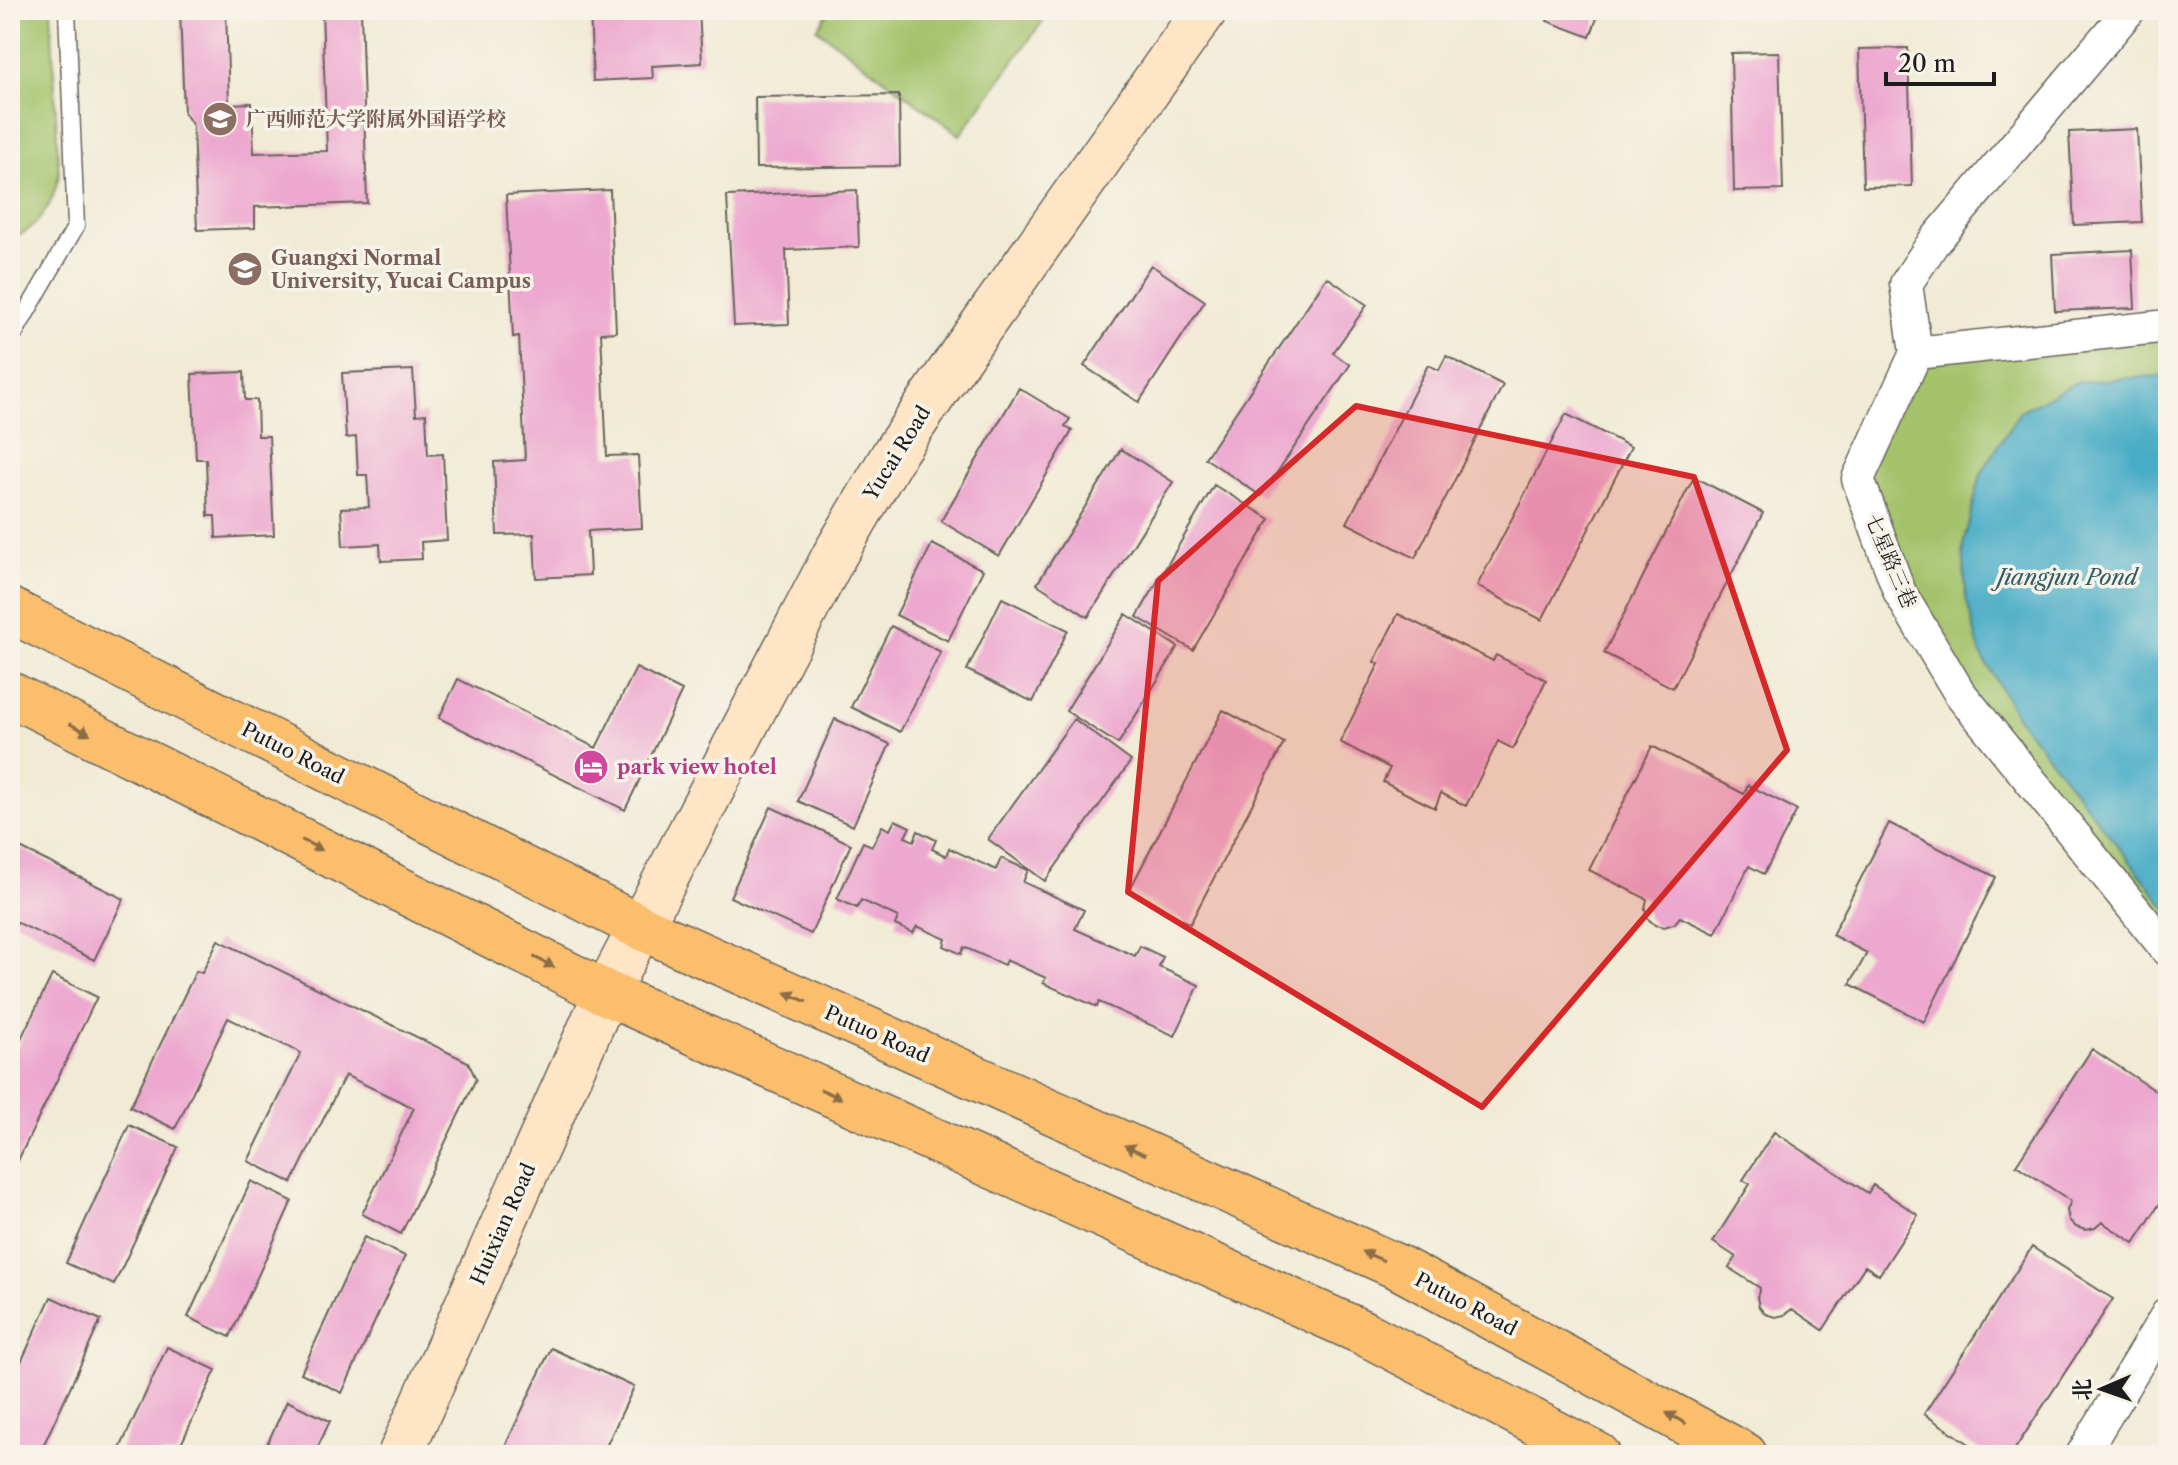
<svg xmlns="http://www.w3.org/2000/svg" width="2178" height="1465" font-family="'Libre Caslon Text','Noto Serif SC',serif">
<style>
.green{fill:#a3c26b;stroke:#606f44;stroke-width:2}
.water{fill:#47acc6;stroke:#326471;stroke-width:2}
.building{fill:#eda8cf}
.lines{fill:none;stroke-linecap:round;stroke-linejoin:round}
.lane-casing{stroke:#67645d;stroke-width:19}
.street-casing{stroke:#67645d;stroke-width:35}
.secondary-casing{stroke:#67645d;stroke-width:47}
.primary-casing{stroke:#67645d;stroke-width:47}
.lane{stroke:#fff;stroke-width:16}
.street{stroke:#fff;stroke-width:32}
.secondary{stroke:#fde5c5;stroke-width:44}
.primary{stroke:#fabe6d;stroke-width:44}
.oneway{fill:#8b6d44}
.marked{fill:#d62828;fill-opacity:0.2;stroke:#d62828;stroke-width:6;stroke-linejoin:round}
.labels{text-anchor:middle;stroke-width:7;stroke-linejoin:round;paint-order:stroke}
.education-label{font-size:20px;font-weight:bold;fill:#785e54;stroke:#f7f3e8;text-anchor:start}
.street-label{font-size:20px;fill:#1c1c1c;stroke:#f7f3e8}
.hotel-label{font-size:20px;font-weight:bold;fill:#b23c85;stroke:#f7f3e8;text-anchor:start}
.water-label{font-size:22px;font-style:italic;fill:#2f5d68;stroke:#f7f3e8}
</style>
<rect width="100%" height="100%" fill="#f7f3e8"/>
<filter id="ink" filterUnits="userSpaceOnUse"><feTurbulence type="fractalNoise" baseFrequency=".0125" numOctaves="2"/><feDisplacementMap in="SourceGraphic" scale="16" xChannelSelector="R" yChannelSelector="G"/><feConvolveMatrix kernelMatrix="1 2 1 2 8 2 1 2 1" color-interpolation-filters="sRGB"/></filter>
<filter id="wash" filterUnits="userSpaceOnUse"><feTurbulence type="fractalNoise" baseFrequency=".006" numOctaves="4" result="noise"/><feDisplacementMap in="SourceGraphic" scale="32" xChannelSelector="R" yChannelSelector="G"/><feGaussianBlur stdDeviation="1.8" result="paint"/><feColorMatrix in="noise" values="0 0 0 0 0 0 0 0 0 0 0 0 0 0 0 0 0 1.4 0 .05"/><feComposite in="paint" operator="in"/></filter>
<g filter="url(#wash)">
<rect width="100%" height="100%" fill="#f1ebd5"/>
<path class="green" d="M10,10h41l8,165c-6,29 -19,54 -49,64z
M830,10h221l-91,125 -143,-106z
M2168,326v625l-209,-259 -101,-213 58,-126z"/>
<path class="water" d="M2168,375v535l-151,-193 -37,-65 -14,-54 -3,-53 18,-71 39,-63 57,-29z"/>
<g id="blocks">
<path class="building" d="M180,10h46l3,94 23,-1 2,50 73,-2 -5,-141h39l6,193 -112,4v21l-58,2 -4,-104 -9,-14z
M590,10h109l3,53 -50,3 1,12 -60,3z
M1552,10h48l-10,27 -43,-16z
M1908,48l4,138 -49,1 -4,-138z
M1779,52l4,138 -49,1 -3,-138z
M899,95l1,71 -144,2 -1,-71z
M2137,129l5,93 -68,3 -5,-93z
M610,190l6,142 -15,1 6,123 31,-1 4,73 -54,3 2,44 -54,3 -2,-44 -37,1 -3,-73 31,-2 -6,-124 -6,1 -7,-142z
M857,190l2,57 -73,3 3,74 -55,2 -7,-130z
M2132,250l3,58 -80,3 -3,-57z
M1151,265l54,36 -66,101 -55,-36z
M1327,277l40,28 -34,48 17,12 -89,131 -56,-38z
M1446,356l57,29 -88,173 -68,-35 81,-158 11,5z
M413,370l3,45 10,-1 2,41 15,-1 4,86 -26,2 1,17 -41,2 -1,-17 -37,2 -2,-38 28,-1 -2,-32h-9l-2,-38 -10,1 -4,-65z
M244,372l1,28h12l1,36h11l5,99 -58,3 -1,-22h-7l-2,-57h-10l-4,-85z
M1019,388l51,31 -5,7 7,5 -73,125 -58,-35z
M1566,414l65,33 -89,173 -65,-34z
M1121,449l52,33 -85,135 -51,-33z
M1694,477l69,36 -90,175 -69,-35z
M1214,485l56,34 -77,131 -56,-33z
M932,544l51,26 -35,71 -52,-26z
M1002,598l66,32 -35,72 -66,-32z
M1126,614l52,33 -60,97 -52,-33z
M1398,614l95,47 3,-6 50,25 -33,69 -15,-8 -32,65 -25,-13 -6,15 -52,-26 7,-14 -50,-26 39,-78 -5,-2z
M891,626l50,26 -41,80 -49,-25z
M636,668l46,23 -57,119 -186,-92 19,-39 138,69z
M1223,710l61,33 -94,181 -61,-33z
M835,719l55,25 -37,82 -55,-25z
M1074,719l57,42 -86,120 -57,-42z
M1652,746l92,48 4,-9 49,25 -33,64 -15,-8 -34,68 -35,-17 -6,7 -10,3 -9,-2 -8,-7 -2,-9 2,-10 -58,-29z
M771,807l80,37 -40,90 -81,-37z
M895,820l15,7 -5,10 9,4 4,-10 18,9 -4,9 14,7 3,-8 47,22 5,-12 27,12 -5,12 61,28 -9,19 60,27 5,-10 23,11 -4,10 40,18 -24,51 -76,-34 -2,5 -54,-24 3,-5 -40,-18 -2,5 -40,-18 -3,7 -17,-8 2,-7 -29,-13 -4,7 -18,-8 3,-8 -37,-17 -4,8 -20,-9 26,-57 9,4 10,-20 8,4z
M1889,823l107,54 -72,145 -74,-38 17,-31 -35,-18z
M10,843l114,56 -30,61 -84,-41z
M218,940l250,122 8,17 -75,155 -39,-20 52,-106 -69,-33 -53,108 -44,-22 53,-108 -73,-35 -53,111 -45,-22 66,-136 6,2z
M52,975l45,22 -87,180v-116z
M2092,1049l76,50v92l-34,52 -32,-21 -7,6 -9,2 -10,-3 -7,-7 -2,-10 4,-9 -55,-36z
M129,1125l49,22 -64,138 -48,-22z
M1774,1132l94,61 5,-8 45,30 -39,60 -14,-9 -42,64 -31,-21 -8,6 -9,2 -10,-3 -6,-7 -2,-10 3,-9 -31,-20 7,-11 -23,-15 37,-58 -7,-4z
M251,1181l41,20 -62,136 -42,-20z
M364,1237l41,19 -63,137 -41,-20z
M2032,1247l81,52 -102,156h-25l-62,-41z
M51,1297l50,23 -62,135h-29v-69z
M167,1347l49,23 -40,85h-59z
M551,1348l83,39 -32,68h-101z
M287,1401l43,20 -16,34h-52z"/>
</g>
</g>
<g filter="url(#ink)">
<use href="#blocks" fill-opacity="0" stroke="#67645d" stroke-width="2"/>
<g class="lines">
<defs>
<path id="lane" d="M10,341l66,-115 -9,-216"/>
<path id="street" d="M2168,326l-252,27 -58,126 42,114 59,99 209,259
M1916,353l-10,-69 27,-41 196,-233
M2082,1455l86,-142"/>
<path id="secondary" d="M400,1455l206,-462 228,-437 61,-104 68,-100 242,-342"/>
<path id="primary" d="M10,610l630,317 760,341 345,187
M10,694l596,299 758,340 234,122"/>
</defs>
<use href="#lane" class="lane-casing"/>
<use href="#street" class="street-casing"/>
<use href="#secondary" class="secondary-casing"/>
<use href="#primary" class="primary-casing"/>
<use href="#lane" class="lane"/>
<use href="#street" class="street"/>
<use href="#secondary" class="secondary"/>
<use href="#primary" class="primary"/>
</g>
<defs><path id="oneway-solid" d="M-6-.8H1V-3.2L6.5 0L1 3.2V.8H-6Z" transform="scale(2)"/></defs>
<g class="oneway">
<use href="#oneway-solid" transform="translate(80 729) rotate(27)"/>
<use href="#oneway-solid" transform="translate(312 845) rotate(27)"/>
<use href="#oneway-solid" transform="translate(544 962) rotate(27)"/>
<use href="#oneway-solid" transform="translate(796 997) rotate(-156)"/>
<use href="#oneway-solid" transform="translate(831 1094) rotate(24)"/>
<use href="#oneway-solid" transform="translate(1135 1150) rotate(-156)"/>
<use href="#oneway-solid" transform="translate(1373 1256) rotate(-156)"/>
<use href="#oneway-solid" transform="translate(1676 1418) rotate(-151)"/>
</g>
</g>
<path class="marked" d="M1356,406l338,71 93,273 -305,357 -354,-215 30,-311z"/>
<defs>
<symbol id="school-disc" viewBox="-11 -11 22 22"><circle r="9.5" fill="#8d6e63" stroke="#f7f3e8"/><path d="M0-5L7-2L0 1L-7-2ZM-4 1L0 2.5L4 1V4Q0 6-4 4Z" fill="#fff"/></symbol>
<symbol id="university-disc" viewBox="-11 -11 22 22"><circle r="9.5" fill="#8d6e63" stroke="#f7f3e8"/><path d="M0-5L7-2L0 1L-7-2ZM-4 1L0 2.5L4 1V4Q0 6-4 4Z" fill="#fff"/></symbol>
<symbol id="hotel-disc" viewBox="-11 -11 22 22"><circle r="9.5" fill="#d1479c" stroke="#f7f3e8"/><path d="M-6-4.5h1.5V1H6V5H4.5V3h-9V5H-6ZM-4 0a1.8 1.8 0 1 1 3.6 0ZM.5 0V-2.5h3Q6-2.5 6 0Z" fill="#fff"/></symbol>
</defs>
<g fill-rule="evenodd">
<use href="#school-disc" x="200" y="99" width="40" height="40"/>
<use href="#university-disc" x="225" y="249" width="40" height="40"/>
<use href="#hotel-disc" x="571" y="747" width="40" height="40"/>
</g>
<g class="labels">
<g class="education-label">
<text x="246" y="126">广西师范大学附属外国语学校</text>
<text x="271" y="265">Guangxi Normal<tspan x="271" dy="23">University, Yucai Campus</tspan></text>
</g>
<g class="street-label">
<text transform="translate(897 453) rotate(-58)" y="7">Yucai Road</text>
<text transform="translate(1891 561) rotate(67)" y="7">七星路三巷</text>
<text transform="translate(293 753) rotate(27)" y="7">Putuo Road</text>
<text transform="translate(877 1034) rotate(24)" y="7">Putuo Road</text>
<text transform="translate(503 1224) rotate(-66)" y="7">Huixian Road</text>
<text transform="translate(1466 1304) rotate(28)" y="7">Putuo Road</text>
</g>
<g class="hotel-label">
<text x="617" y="774">park view hotel</text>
</g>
<g class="water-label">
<text x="2067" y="585">Jiangjun Pond</text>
</g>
</g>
<rect width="2178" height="1465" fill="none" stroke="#f7f3e8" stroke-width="40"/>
<g transform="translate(2102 1389) rotate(268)" stroke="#f7f3e8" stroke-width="6" paint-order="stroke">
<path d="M0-6L14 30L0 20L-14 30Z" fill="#1c1c1c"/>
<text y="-12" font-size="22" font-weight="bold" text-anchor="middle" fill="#1c1c1c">北</text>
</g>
<path d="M1886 72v12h108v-12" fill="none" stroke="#1c1c1c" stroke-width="4"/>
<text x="1898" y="72" font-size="24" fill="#1c1c1c" stroke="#f7f3e8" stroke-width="6" paint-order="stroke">20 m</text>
</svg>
